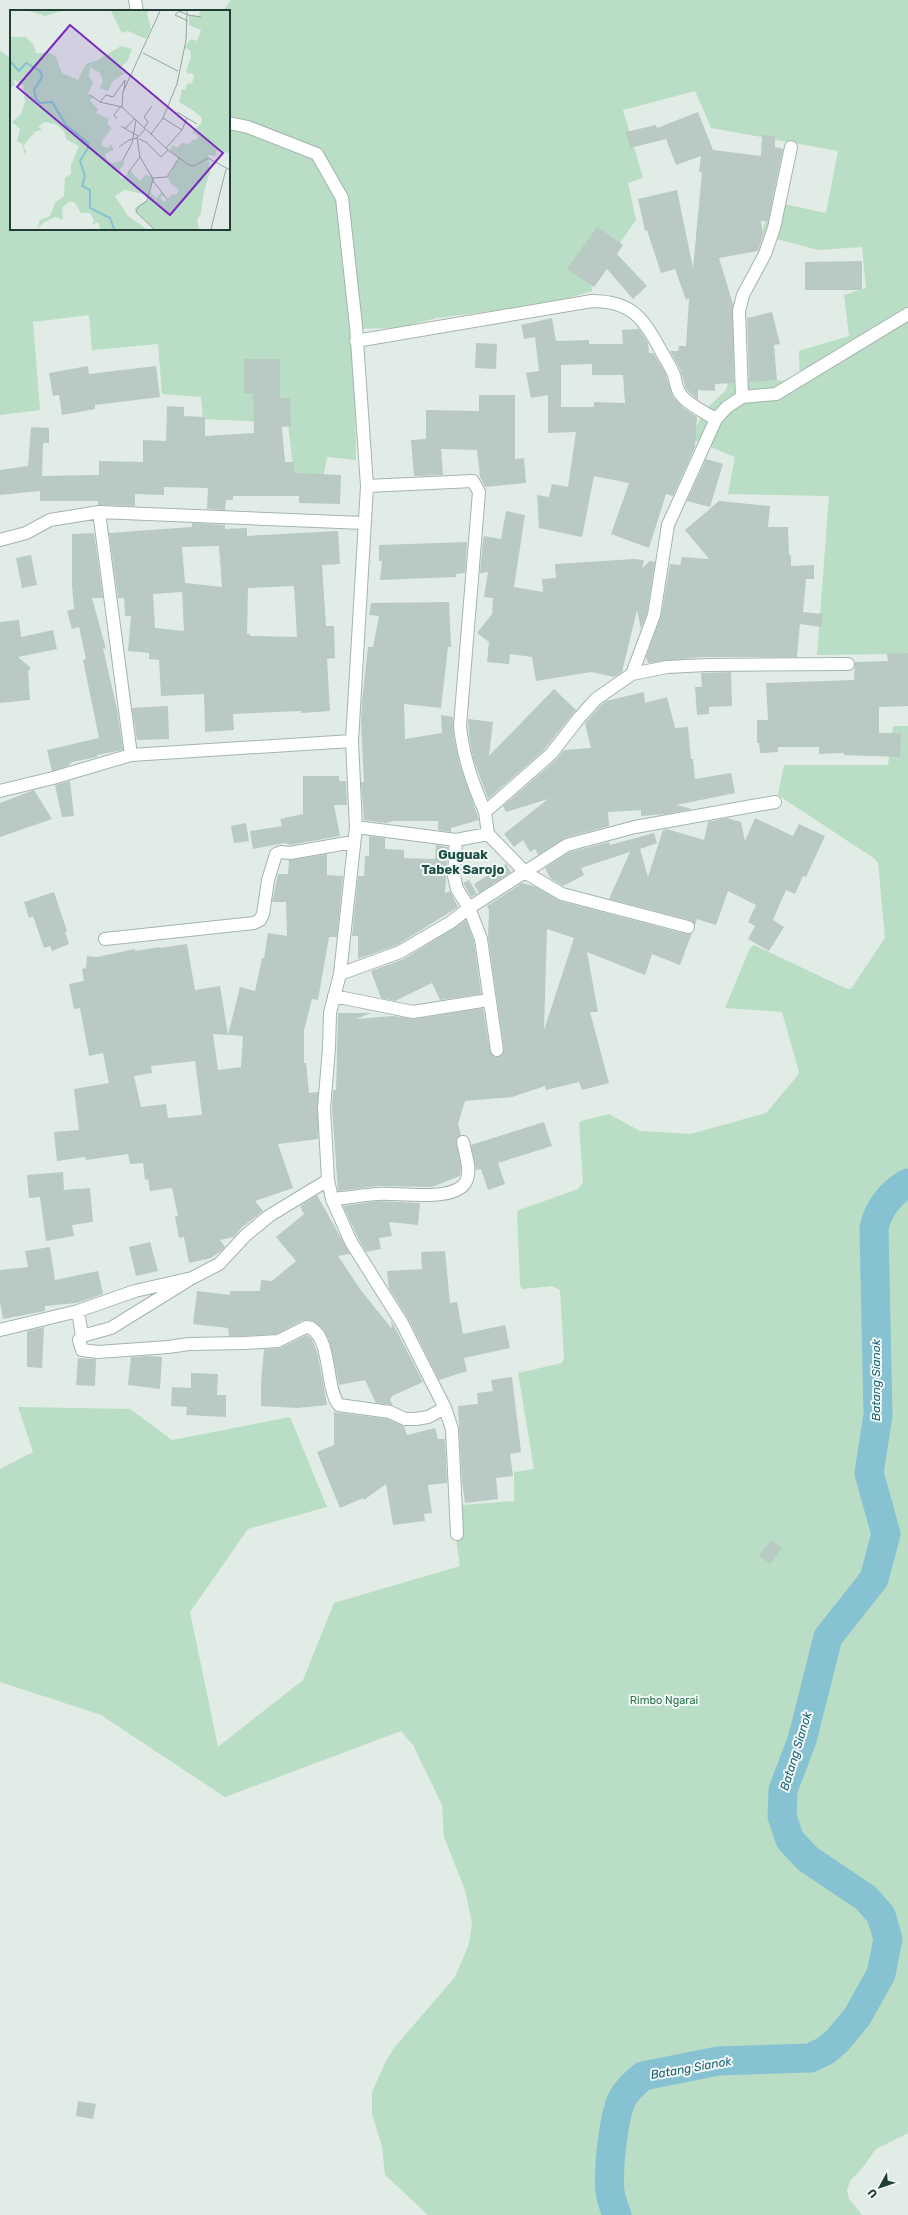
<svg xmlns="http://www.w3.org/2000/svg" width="908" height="2215" font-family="Rubik,sans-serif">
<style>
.green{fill:#b9ddc5}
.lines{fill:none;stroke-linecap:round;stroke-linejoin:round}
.river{stroke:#87c2d2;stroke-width:29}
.building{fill:#b9c9c4;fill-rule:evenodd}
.minor-casing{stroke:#a4b4af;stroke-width:14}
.minor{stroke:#fff;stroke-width:12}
.labels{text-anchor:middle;stroke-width:4;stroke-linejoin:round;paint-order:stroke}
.park-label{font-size:11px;fill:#2a744b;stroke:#f1f8f5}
.water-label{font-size:12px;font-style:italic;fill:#1a647a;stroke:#f1f8f5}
.quarter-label{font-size:13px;font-weight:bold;fill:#1c4f46;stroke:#f1f8f5}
.inset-river{fill:none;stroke:#87c2d2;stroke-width:2}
.inset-road{fill:none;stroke:#94a6a1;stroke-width:1}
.view{fill:#7b2cbf;fill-opacity:0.15;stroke:#7b2cbf;stroke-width:2}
.inset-edge{fill:none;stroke:#213d37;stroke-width:2}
</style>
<rect width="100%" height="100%" fill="#e1ece7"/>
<path class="green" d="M231,0h677v656l-19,-2 -72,1 12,-159 -101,-2 7,-37 -44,-18 12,-27 23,-22 3,-11 71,2 -1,-30 50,-15 -5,-41 22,-7 -4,-41 -44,3 -57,-15 10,-34 55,12 12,-62 -127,-23 -16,-37 -72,19 20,68 -15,5 8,37 -45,64 1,7 -45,13 -110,14 -41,10 -42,1 2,131 -29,-3 -4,22 -29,-3 -6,-53 -85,-4 -2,-22 -39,-3 -4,-50 -66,6 -3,-35 -56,7 7,88 -40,5v-365l11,9v170h218v-218h-6z
M893,726h15v1407l-32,16 -13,18 -13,14 -3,10 2,8 13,16h-434l-43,-40 -3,-29 -10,-32v-22l14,-31 8,-13 61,-71 14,-33 3,-21 -7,-33 -21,-53 -2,-32 -29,-60 -12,-14 -176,66 -124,-82 -101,-33v-213l33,-17 -15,-45 112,2 42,31 118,-23 37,90 -79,22 -58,83 28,135 85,-67 31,-77 126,-37 -9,-60 63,-5v-29l20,-3 -16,-96 44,-10 2,-6 -4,-67 -8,-4 -29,3 -3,-3 -3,-74 2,-2 59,-21 5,-7 -4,-58 2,-3 28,-7 31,17 51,3 75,-21 32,-38 1,-3 -17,-60 -57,-4 25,-60 4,-3 93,44h4l34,-51 -7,-75 -3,-4 -97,-64 6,-30h104z"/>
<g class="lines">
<path class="river" d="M617,2215c-3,-8 -6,-15 -7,-24 -2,-21 3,-73 12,-92 5,-10 13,-16 21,-23l75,-15 92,-3 15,-7 12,-10 20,-24 24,-43 7,-35 -7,-24 -15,-17 -58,-39 -18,-19 -8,-24 1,-26 19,-50 26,-103 46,-58 12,-45 -17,-61 9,-58 -4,-187c4,-19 17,-36 34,-45"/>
</g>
<path class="building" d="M698,112l15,38 48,6 1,-21 13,1v11l8,2 -15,72h-7l2,16 -5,14 -39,7 14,46 1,79 -19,1v7l-17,-1v10l-12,-11 -6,-20 -10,-18h8l1,-5h7l3,-48 -3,2 -11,-31 -14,4 -14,-43 -2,1 -7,-32 39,-9 16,78 9,-96h-3l2,-16 -25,9 -10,-26 -36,9 -4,-16 30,-7 1,3z
M597,227l26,18 -6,9 30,32 -14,13 -26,-30 -13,18 -27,-18z
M862,261v29h-57v-28z
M772,312l8,32 -6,1 3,35 -28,2 -2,-64z
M552,318l4,23 33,-1v4h34l-1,-14 17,-1 9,14 1,10h4l12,19 8,25 10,11 14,9 -2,30 -22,49 -7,-2 -17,54 -38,-14 18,-51 -35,-7 -12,61 -43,-9 -2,-33 12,2 3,-13 16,3 8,-55 -28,1v-38l-17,3 -5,-25 13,-2 -4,-34 -11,2 -3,-14zM592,364v11h31l2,28 -31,-1v5h-33v-42z
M476,343l21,1 -1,25 -21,-1z
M244,359h36v39h10l1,28 -9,1 3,35h9v11l47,2 -1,29 -41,-1v-7h-66v4h-7l-1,10 -18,-1 1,-21 -44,-1v8l-29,-1v12l-37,-1v-4h-58v-10l-40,4v-25l28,-4 3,-39 18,1v15h-6l-1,33 57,-1v-14l44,1v-22l23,1 1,-35 17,1v9l21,1v19l49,-3 -1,-40h-9z
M88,366l1,8 67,-8 4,31 -65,8v4l-33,6 -3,-20 -6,1 -4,-23z
M479,395h36v64l9,-1 2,25 -41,4 -5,-10 -3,-27 -36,-1 2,26 -29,1 -3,-36 15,-1v-29l53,1z
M706,459l17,5 -13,43 -23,-6z
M719,501l51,5 -2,21h20l1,28h2v11l23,-1v14h-8l-3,33 20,2 -2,13 -21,-3 -3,33h-96l-53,6 -2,-6 15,-41 9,-52 10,1 2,-8 27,2 -24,-29z
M506,511l19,4 -11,72 29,5 -1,-13 14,-1 -1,-14 79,-5 10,1 -2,8 8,-7 5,1 -8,51 -6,16 -4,-19 -15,62 -8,5 -23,-5 -55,9 -4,-24 -22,-3 -1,10 -22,-2 2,-20 -12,-9 15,-19 1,-16 -9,-1 4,-25 -8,1 3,-32 1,-5 17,3z
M192,523l33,2v4l22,-1v8l91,-5 2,33 -18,1 4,61h8l1,32 -8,1 3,52 -29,2v-2l-68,3 1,16 -29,2 -1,-38 -43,2 -2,-36 -10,-1v-6l-21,-2 3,-35h-6l-1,-18h-6l-9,-65 83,-6zM219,546l3,41 -37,-4 -3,-36zM294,586l3,51 -47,-1v-2h-3l1,-46zM182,592l2,39 -29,-3 -2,-34z
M94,533l9,65h-11l14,51 -3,-1 14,61 6,41 -26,5v2l-25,5 -4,4 -16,5 -5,-21 52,-12 -16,-78 3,-1 -7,-32 -7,2 -5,-18 7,-2 -2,-24v-51z
M467,542l-2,31 -9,1v3l-76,3 2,-19h-3v-16z
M31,555l6,30 -15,3 -6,-30z
M449,602l2,45h-3l-7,61 -37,-4 1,35 37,-6 -1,-18 12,2 1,21 5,24 20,58 -28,8v4l-13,-2v-9h-45l-7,2 -22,-3 -3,-38h3l-3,-60 1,-21 6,-54h5l6,-31 -10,-1 2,-12z
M19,620l2,17 32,-7 4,19 -39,8 13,11 -3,3 2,29 -30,3v-81z
M908,653v53l-29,1v26h22l-1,24 -56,-2v-2l-25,1v-7h-41v5l-18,1 -1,-10h-2v-23h11l-2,-37 88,-3 1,-18 33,-1 -1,-7z
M731,672l1,34 -23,1v7l-12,1 -2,-28h7l-1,-14z
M554,689l22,21 -33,41 -55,48 -15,-41 -4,-22 -1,-17 25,3 -4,34z
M644,692l1,11 22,-6 8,31 13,-1 3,32h2l2,20 36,-6 4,20 -59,12 16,4 -25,5 -26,2v-6l-33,2 1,14 -44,12 -27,17 -3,-6 -5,3 -7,-12 -9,7 -10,-13 44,-35 -42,13 -3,-6 53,-46 8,-10 27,-2 -6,-25 16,-18 5,-4z
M168,706l1,33 -32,1 -5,-32z
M303,776h36v5h7l1,24h-13l6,31 -50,9 -5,-2 -32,6 -3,-18 32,-5 -2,-7 23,-5z
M70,781l4,35 -12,1 -7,-32z
M34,790l18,29 -52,18v-34z
M727,818l14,4 4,19 10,-23 38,18 6,-12 26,12 -19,41 -3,-1 -8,18 -9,-4 -13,30 11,7 -15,24 -21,-12 7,-13 -7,-4 8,-17 -28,-14 -12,34 -19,-6 -2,6 -5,-5 -81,-21 21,-47 -49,16 3,7 -21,11 -13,-8 -5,-10 25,-16 39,-10 1,3 44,-12 3,10 -17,6 8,28 15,-47 4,-1 37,11 4,-18z
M246,823l3,18 -15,2 -3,-17z
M369,836l16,2v11l19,1v8l31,1 1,-14 12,2 -3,46 5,-2 8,16 -61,38 -39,14v-23h-6l6,-60h6l1,-20h4z
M327,854v21l16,1 -6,61h-8l-11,63 -6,-1 -8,31v33h2l3,30 9,-1v47l-40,5 15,44 -38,13 8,10 -22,17 -7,9 -14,3 5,7 -4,4 -10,7 -22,5 -5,-26 -5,1 -4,-22h3l-6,-28 -22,3 -2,-12 -3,1 -2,-17 -13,1 -2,-10 -42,6 -1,-3 -28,4 -3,-29 25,-2 -5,-41 35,-6 -6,-30 -14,3 -9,-48 -6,1 -5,-25 15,-3 -2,-12 4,-1 1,-12 10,1 38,-8v2l25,-4v1l27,-4 8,46 25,-4 8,49 -15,-1 5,36 23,-3 2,-31 -15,-1 12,-48 15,4 7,-33h2l4,-25 19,3 -1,-34h-14l6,-28h10l1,-14zM195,1061l7,54 -34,3 -2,-14 -25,3 -7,-31 18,-3 -1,-7z
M506,864l5,8 -32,21 -5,-9z
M469,880l8,14 -6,3 -8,-14z
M522,883l14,4 24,14 126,33 6,-1 -12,32 -28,-11 -7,21 -58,-23 11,60h-8l19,71 -27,7 -3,-8 -33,8 -1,-4 -33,11 -47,4 -7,23 3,11 -5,5 5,26 -1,10 -28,11 -54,-1 -40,5 -6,-83 1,-18h3l2,-77h33l-15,6 37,-3 21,3 69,-11 7,43 5,6 6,-1 3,-7 -16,-113 1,-26 -2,-4zM547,929l27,9 -30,92z
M54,892l13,39 -2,1 4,12 -17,7 -2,-5 -6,2 -11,-32 -4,2 -5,-16z
M466,920l8,21 7,53 -41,6 -8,-17 -37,18 -14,-3 -10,-27 33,-12z
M544,1122l8,24 -54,17 7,21 -17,6 -7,-21 -5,1 -5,-25z
M63,1172l1,18 26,-2 3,34 -21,3 2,11 -28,5 -6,-44 -11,1 -2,-23z
M317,1195l33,59 -12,2 22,33 32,40 -1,-9 32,62 -31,14 -2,4 3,5 -17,-2 -11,-23 -26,5 -10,-45 -6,-11 -10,-8 -10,-1 -27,14 -31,2h-16l-1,-8 -35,-4 4,-33 33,4v-4h30l1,-11 11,1 24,-20 -20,-24 28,-23 -4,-8z
M378,1201l42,2 -2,22 -29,-3 3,14 -13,2 2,11 -15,3 -8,-14 -15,-32z
M150,1242l8,29 -22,5 -7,-29z
M50,1247l5,33 43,-9 5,23 -26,9 -32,3v5l-42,8 -3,-17v-32l28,-3 -3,-16z
M445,1251l5,52 7,-1 6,32 42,-9 5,23 -46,10 3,13 -28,9 -30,-60 -20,-32 -2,-17 35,-2 -1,-17z
M44,1327l-2,41 -15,-1v-36z
M307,1335l5,4 6,16 9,50 -30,3 -36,-2v-24l3,-33 17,-1z
M149,1356l13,1 -2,32 -32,-4 3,-28z
M78,1358l18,1 -1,27 -19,-1z
M191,1373l27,1 -1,21h9v22l-40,-2 1,-8 -16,-1 1,-19 19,1z
M512,1377l9,75 -11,2 3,22 -17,2 2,21 -33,4 -3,-22 -4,-75 20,-2 -1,-11 16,-2 -2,-11z
M334,1412l54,7 16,7 3,9 28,-7 3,11h7l2,44 -19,2 4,28 -8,1 1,7 -32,4 -7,-41 -22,16 -1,-2 -23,10 -23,-56 17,-7z
M771,1540l11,8 -12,16 -11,-8z
M78,2101l18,3 -3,15 -17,-3z"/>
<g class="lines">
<defs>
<path id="minor" d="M135,0l2,11
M229,123l19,4 69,27 25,44 14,128 11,160 -15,255 4,86 -16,147 -10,39 -1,35 -5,60 4,72 4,19 19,43 51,81 43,85 7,21 5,105
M356,341l236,-40c39,0 52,17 69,50 4,7 10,16 13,24 2,7 2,14 7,20 8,10 23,17 35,24
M742,397l-3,-86 4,-16 22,-41 9,-26 17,-81
M367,486l106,-5 6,11 -19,234c3,31 13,58 25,86
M99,512l32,243
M0,540l26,-7 24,-13 49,-8 265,11
M632,674l22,-59 14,-90 48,-106 11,-12 15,-10 34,-3 132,-80
M0,791l53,-13 78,-23 221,-14
M356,827l100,13 32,-6 -3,-22 66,-58 28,-36 17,-19 36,-25 35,-7 40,-2 141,-1
M488,834l38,39 36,21 126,33
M456,840l-2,36 3,13 12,19 12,31 16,111
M105,939l149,-16 6,-3 3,-6 5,-34 8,-26 5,-2 9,1 63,-11
M340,974l60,-22 51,-30 18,-14 98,-63 68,-18 140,-25
M334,996l79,16 69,-11h7
M332,1199c15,-1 31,-4 46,-5 19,-2 81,10 89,-15 4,-11 -2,-26 -4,-37
M192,1278l-81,50 -29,8 -3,4 3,10 16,2 70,-5 21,-3 56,-1 33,-2 28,-14 5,1c21,12 14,60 28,77l51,7 15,7h11l12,-2 17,-9
M78,1311l4,25
M0,1330l78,-19 57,-20 57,-13 27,-14 27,-29 23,-19 59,-36"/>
</defs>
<use href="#minor" class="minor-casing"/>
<use href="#minor" class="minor"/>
</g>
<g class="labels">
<g class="park-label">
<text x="664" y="1704">Rimbo Ngarai</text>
</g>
<g class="water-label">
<text transform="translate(876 1380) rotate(-90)" y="4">Batang Sianok</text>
<text transform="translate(796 1751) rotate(-73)" y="4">Batang Sianok</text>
<text transform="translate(691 2068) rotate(-10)" y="4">Batang Sianok</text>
</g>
<g class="quarter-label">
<text x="463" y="859">Guguak<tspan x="463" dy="15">Tabek Sarojo</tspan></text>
</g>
</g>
<g transform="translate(10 10)">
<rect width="220" height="220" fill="#e1ece7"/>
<path d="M19,1h32l-16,5zM101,1h38l-2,3 4,14 -5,11 -18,-8 -6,2zM190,1h30v143l-4,-2 -4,2 -2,-4 -4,1 1,5 -9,-1 2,17 -6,19 -3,23 -4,5 2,10h-46l-19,-20 14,-10 -4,-5 -19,-4 -10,6 13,20 18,13h-46l-2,-7 -6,3 2,-4 -4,-8h-9l-6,-10 -5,-2 -8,7 1,12 -8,-3 -12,6 -6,6 3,-9 10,-4 5,-13 9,-7 1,-18 6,-4v-9l8,-19 -13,-7 -2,-8 -8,-7 -12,-2 -6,5 5,3 -7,1 -13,15 3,5 -1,4 -3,-11 -5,-3 3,-12 -8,-7 9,-8 4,-12 -2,-17 -10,-6 2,7h-3l-2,8v-57h16l7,7 3,9h14l6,4 6,16 16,7 8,-16 12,-4 23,-14 11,3 -4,11 -7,7v4l4,2 -12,8 -5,10 -8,-3 3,-7 -3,-8 -10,-6 -1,9 4,7 -5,11 5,3 -3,4 8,8 -2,4 13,6 -2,5 5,4 -10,13v5l6,2 3,-4 3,6 -9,4 2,6 5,3 11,-3 2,3 -6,7 2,2 -2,3 4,4 7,-8 10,10 6,-7 3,3 3,-2 2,6 -4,5v6l6,6 6,-6 2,2 -4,4 4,4 9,-8 3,1 3,-5 -8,-6 -3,-7 11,-19 -9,-7 1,-4 2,-2 4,3 5,-5 8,1 3,-5 3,1 2,-4 -6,-4 9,-9 1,-5 -8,-7 -15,-9 3,-13 3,1 2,-6 5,-1 2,-6 -2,-4 -4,1 -2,-3 5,-14 -1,-7 -6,-2 7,-9 6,2 4,-11 -12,-5v-10l10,1z" fill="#b9ddc5"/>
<path class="inset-river" d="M0,51l9,10 7,-8 14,8 2,6 -8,13 2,9 4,4 12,-1 14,23 22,18v5l-8,13 5,15 -3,10 8,4v18l20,10 4,11"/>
<path class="inset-road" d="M178,5l-9,-4 -4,4 13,6M178,5l13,2M133,43l35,18M80,85l10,7 22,5 46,43 21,15 5,1 14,-8 22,12M90,92l6,-7 7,2 12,-17 -1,10M112,97l1,-15 37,-81M167,102l20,12M153,108l19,12M107,109l-3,-4 7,-9M111,116l17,10M134,118l4,-6 -4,-5 8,-11M115,119l10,-11M141,124l12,-16 14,-34 9,-44 1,-29M129,129l7,3 15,15 7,-7M109,137l10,-7 8,-2M156,138l16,-18 5,-12M130,147l13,22 -6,22 -9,6 -2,5 18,17M113,150l9,-17 4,-23M118,163l12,-16 -3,-19 8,-9M142,168l15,-1 12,-19M143,171l14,18M201,219l15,-60"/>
<path class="view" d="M60,15l153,128 -53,62 -153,-128z"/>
<rect width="220" height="220" class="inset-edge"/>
</g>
<g transform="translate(880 2187) rotate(230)" stroke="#f1f8f5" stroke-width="3" paint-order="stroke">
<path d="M0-3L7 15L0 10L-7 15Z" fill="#213d37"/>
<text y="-6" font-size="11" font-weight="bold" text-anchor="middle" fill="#213d37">U</text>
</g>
</svg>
